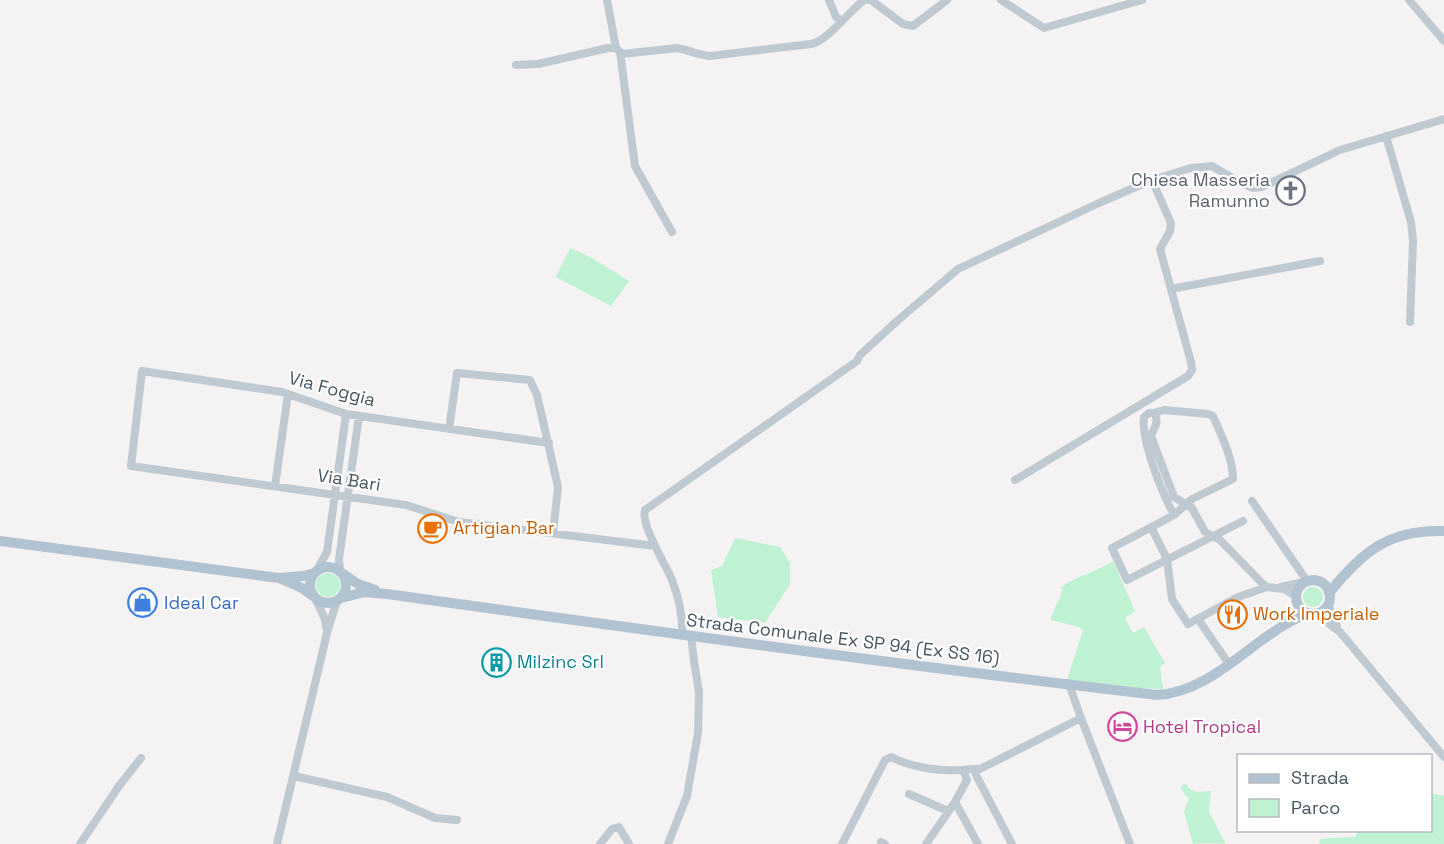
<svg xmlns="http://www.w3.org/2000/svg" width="1444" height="844" font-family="'Space Grotesk',sans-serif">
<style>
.green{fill:#bff2d2}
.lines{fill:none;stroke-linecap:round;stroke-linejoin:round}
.minor{stroke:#bfc9d2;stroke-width:8}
.major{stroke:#b1c2d1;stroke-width:10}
.labels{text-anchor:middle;stroke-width:4.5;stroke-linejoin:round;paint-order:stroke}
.worship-label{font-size:18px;fill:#5b616d;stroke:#fff;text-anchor:end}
.street-label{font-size:18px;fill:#485661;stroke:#fff}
.food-label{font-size:18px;fill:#c56008;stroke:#fff;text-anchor:start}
.shop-label{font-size:18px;fill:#366cbe;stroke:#fff;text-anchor:start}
.culture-label{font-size:18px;fill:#0d838f;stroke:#fff;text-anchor:start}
.hotel-label{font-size:18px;fill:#b23c85;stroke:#fff;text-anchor:start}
</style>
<rect width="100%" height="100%" fill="#f4f2f2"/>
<path class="green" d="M570,248l22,10 37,23 -18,25 -55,-29z
M735,538l45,9 10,16v21l-25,39 -47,-6 -7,-47 11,-4z
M1113,561l22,50 -10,7 8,15 11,-6 21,36 -5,4 3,22 -31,-1 -65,-8 16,-50 -5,-3 -27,-7v-3l12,-27 -3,-2c16,-12 36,-16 53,-27z
M316 585a12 12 0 1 1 24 0a12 12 0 1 1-24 0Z
M1303 597a10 10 0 1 1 20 0a10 10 0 1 1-20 0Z
M1186,784c5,10 15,8 25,7l-2,21 17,32 -19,-1 -14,1 -9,-32 5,-14 -4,-3 -5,-9z
M1431,793l13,3v48h-125l1,-5 28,-2h8l1,-6 73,-1z"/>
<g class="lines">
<path class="minor" d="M607,0l9,48
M829,0l7,17 6,4
M869,0h2l32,24 10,2 34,-26
M1001,0l43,28 98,-28
M1409,0l35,41
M620,52l15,114 37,66
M516,65l22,-1 70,-16h8l6,6 55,-6c12,2 21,7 33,8l101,-12c18,-4 37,-32 53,-44
M1386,136l25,86 2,19 -3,81
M1171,289l149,-28
M1154,413l10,-3 44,4 5,2c8,18 20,43 20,63l-41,20 -18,16 -62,33 15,32 116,-59
M449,429l8,-56 73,7 7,15 21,92 -5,46
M549,443l-203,-29 -64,-22 -140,-21 -11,95 275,39 53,17 196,24
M1015,480l173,-104 4,-6 -1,-8 -31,-113 10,-18 1,-8 -19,-43
M275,486l13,-92
M1252,501l55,80
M1174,515c-12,-22 -33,-74 -30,-98l5,-4h5c6,9 0,14 -3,23l23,61 18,11 13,24 15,8 42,43 5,4 17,2 12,7
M1151,527l16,32 5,40 16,25 50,-27 29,-10
M317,570l10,-18 19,-138
M340,571l-1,-12 20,-143
M1281,587l23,-5
M315,598l10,21 1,8
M1328,604l9,22
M1316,614l24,18 104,125
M1198,619l31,45
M682,635c1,-19 -3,-37 -10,-55 -6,-15 -32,-56 -27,-70l212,-149 3,-6 37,-34 61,-52 141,-66 53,-23 39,-12 21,-2 31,18 10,4 9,-1 78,-37 104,-31
M1081,718l49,126
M976,775l36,69
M294,776l93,21 48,21 22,2
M909,794l39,17
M955,802l23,42
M881,842l4,2
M80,844l39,-58 22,-28
M277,844l50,-211 8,-26 3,-7
M600,844l12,-15 7,-2 10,17
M668,844l19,-48 11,-63 1,-41 -5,-31 -3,-25
M842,844l43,-84 6,-3c22,11 45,14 70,13 7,0 13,-2 19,-1l101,-51 -12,-34
M926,844l29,-42 12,-22 -4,-10"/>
<path class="major" d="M0,541l279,37 24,-2 12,-3
M310 585a18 18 0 1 1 36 0a18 18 0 1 1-36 0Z
M342,573l16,11 17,6
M279,578l23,10 11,8
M1296 597a17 17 0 1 1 34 0a17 17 0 1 1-34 0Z
M1329,593c33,-41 60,-64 115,-62
M341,598l24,-6 22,2c256,36 513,71 770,101 47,-3 81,-40 118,-64 11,-8 22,-13 34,-18"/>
</g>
<defs>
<symbol id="church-ring" viewBox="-11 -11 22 22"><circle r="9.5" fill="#fff" stroke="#6b7280" stroke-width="1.5"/><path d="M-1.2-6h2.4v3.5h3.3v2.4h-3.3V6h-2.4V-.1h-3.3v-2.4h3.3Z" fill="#6b7280"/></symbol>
<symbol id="cafe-ring" viewBox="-11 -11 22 22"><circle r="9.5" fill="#fff" stroke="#e8710a" stroke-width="1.5"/><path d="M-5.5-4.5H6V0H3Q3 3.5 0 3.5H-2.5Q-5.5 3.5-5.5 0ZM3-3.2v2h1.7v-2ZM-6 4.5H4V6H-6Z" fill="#e8710a"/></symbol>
<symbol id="shop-ring" viewBox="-11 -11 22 22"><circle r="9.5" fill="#fff" stroke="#3f7fe0" stroke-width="1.5"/><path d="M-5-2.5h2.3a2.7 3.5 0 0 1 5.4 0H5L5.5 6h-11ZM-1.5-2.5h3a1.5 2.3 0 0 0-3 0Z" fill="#3f7fe0"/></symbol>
<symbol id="restaurant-ring" viewBox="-11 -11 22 22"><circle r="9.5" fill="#fff" stroke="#e8710a" stroke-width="1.5"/><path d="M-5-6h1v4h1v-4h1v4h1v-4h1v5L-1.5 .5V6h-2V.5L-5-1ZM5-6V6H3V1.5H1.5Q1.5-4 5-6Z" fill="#e8710a"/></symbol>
<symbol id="building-ring" viewBox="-11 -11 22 22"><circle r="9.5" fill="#fff" stroke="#0f9aa8" stroke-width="1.5"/><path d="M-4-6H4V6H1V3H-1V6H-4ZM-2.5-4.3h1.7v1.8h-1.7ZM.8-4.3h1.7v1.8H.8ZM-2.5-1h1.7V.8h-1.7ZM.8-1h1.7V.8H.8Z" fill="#0f9aa8"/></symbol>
<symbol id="hotel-ring" viewBox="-11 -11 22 22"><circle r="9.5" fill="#fff" stroke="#d1479c" stroke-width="1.5"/><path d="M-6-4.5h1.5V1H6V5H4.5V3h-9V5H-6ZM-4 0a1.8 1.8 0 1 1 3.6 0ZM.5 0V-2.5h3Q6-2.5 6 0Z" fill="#d1479c"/></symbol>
</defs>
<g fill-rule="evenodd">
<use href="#church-ring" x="1274" y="174" width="33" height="33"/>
<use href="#cafe-ring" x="416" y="512" width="33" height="33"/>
<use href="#shop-ring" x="126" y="586" width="33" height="33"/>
<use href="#restaurant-ring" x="1216" y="598" width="33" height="33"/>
<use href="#building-ring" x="480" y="646" width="33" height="33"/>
<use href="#hotel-ring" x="1106" y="710" width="33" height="33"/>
</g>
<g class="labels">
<g class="worship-label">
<text x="1270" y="186">Chiesa Masseria<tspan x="1270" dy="21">Ramunno</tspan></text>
</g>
<g class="street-label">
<text transform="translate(332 389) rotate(15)" y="6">Via Foggia</text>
<text transform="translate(349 480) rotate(9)" y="6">Via Bari</text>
<text transform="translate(843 639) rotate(7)" y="6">Strada Comunale Ex SP 94 (Ex SS 16)</text>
</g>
<g class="food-label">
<text x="453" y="534">Artigian Bar</text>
<text x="1253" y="620">Work Imperiale</text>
</g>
<g class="shop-label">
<text x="164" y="609">Ideal Car</text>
</g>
<g class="culture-label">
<text x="517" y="668">Milzinc Srl</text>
</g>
<g class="hotel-label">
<text x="1143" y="733">Hotel Tropical</text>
</g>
</g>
<rect x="1237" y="754" width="195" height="78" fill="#ffffff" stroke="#b6bbc0" stroke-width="1.5"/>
<rect x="1249" y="774" width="30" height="9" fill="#b1c2d1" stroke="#b6bbc0" stroke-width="1.5"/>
<text x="1291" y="784" font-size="18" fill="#485661">Strada</text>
<rect x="1249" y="799" width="30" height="18" fill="#bff2d2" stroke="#b6bbc0" stroke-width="1.5"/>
<text x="1291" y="814" font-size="18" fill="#485661">Parco</text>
</svg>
